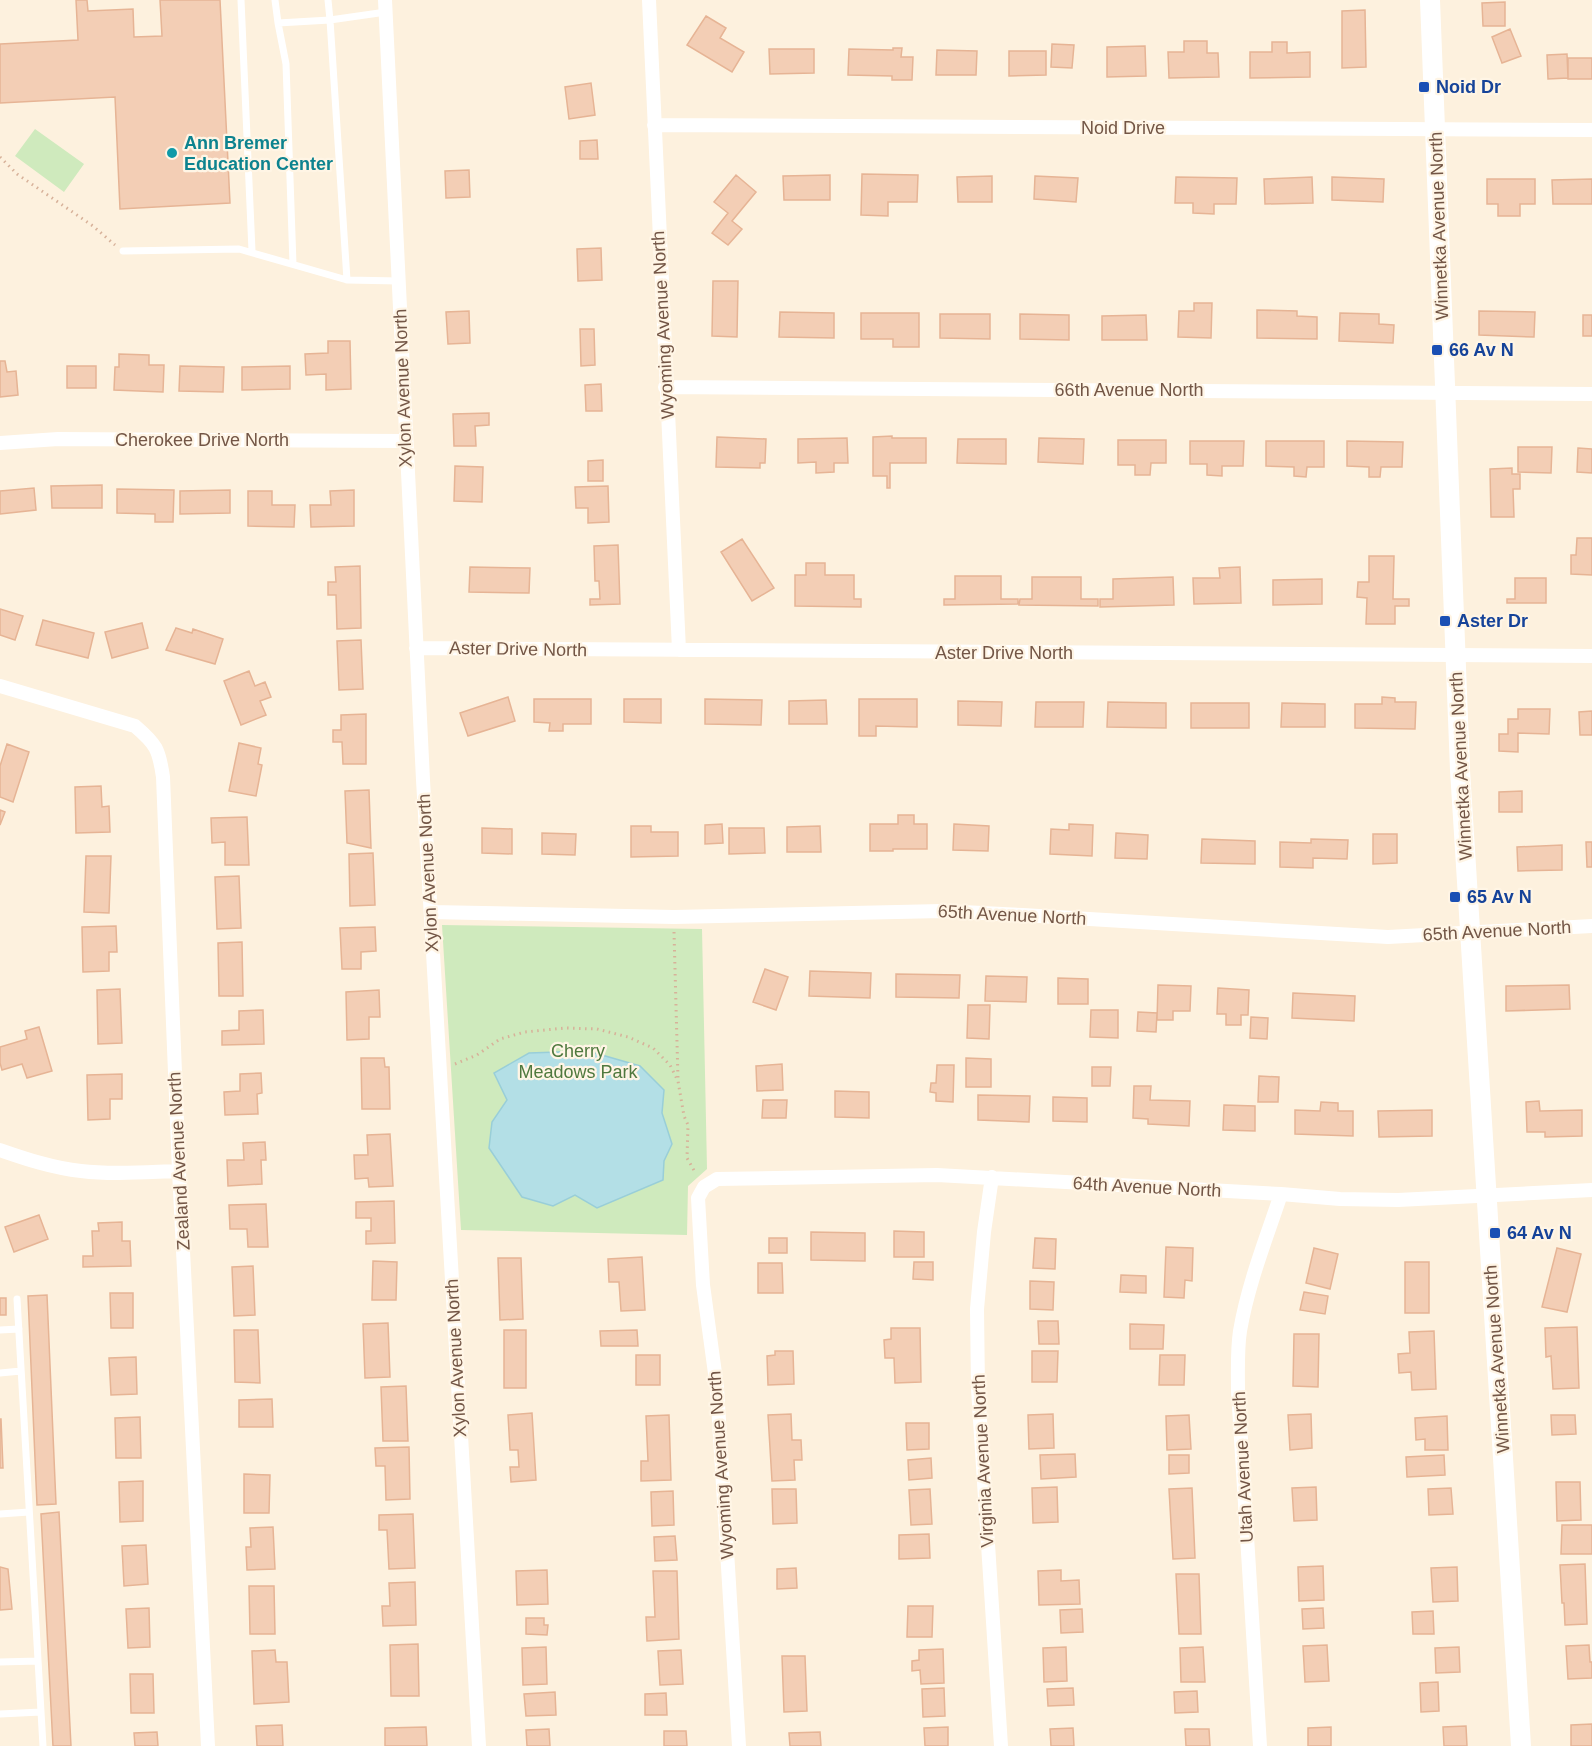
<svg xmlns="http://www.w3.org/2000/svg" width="1592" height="1746" font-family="Helvetica,sans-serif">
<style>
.green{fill:#cfeabd}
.water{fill:#b3dfe6;stroke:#99ced8;stroke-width:1.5}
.building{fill:#f3ceb5;stroke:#e6b495;stroke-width:1.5}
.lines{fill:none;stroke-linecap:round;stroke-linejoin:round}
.path{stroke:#d7b199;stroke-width:3;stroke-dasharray:1.5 4.5;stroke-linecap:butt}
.lane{stroke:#fff;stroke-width:7}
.street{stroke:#fff;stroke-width:14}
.secondary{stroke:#fff;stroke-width:20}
.transit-dot{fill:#1a4fb4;stroke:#fff5e5;stroke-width:2}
.culture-dot{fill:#0f9aa8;stroke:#fff5e5;stroke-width:2}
.labels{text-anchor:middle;stroke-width:4.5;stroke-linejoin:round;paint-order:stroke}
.transit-label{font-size:18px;font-weight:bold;fill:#164399;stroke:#fff5e5;text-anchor:start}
.street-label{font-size:18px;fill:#735646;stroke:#fff5e5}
.culture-label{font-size:18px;font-weight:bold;fill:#0d838f;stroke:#fff5e5;text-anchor:start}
.park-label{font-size:18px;fill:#4f793e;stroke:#fff5e5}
</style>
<rect width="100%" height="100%" fill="#fdf1de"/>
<path class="green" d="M35,129l49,35 -20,28 -49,-36z
M442,925l260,4 5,240 -19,17 -1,49 -226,-5z"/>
<path class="water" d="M588,1051l52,15 24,24 -2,23 10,31 -8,17 -1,19 -66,28 -22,-13 -22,11 -31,-9 -33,-49 3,-26 15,-22 -13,-27 35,-20z"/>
<path class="building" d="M76,0h11l1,11 45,-2 1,28 28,-1 -2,-36h60l10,203 -110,6 -5,-112 -115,6v-59l78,-4z
M1505,2v24h-22l-1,-23z
M1365,10l1,57 -24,1v-57z
M706,16l20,12 -6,10 24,14 -12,20 -45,-27z
M1510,29l11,27 -19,7 -10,-26z
M1184,41h23v12h11l1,24 -50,1 -1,-26h16z
M1272,42h15v11l23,-1v25l-60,1v-26h22z
M1052,44l22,1 -2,23 -21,-1z
M1145,46l1,30 -39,1v-30z
M893,48h9l-1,9h12l-1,23h-20v-4l-44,-1 1,-26 44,1z
M769,49h45v24l-44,1z
M937,50l40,1 -1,24h-40z
M1009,51h37v24l-37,1z
M1567,54l1,24 -20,1 -1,-24z
M1568,58h24v21h-24z
M591,83l4,32 -26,4 -4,-32z
M597,140l1,19h-18v-18z
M469,170l1,27 -24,1 -1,-27z
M862,174l56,1 -1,27h-29v14l-27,-1z
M736,175l20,17 -24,29 10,8 -14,16 -16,-12 16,-20 -14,-11z
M830,175v25h-46l-1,-24z
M992,176v26h-34l-1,-25z
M1035,176l43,2 -2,24 -42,-3z
M1176,177l61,1 -1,26h-22v10l-21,-1v-10h-18z
M1312,177l1,26 -48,1 -1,-25z
M1332,177l52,2 -1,23 -51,-2z
M1487,179h48v25h-15v12h-22v-12h-11z
M1592,179v25h-39l-1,-24z
M601,248l1,32 -24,1 -1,-32z
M713,281h25l-1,56 -25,-1z
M1194,303h18l-1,35 -33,-1 1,-26h15z
M1257,310l40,1v5l20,1v22l-60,-1z
M469,311l1,32 -22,1 -2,-32z
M1479,311l56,1 -1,25 -55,-2z
M780,312l54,1v25l-55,-1z
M861,313h58v34h-26v-8h-32z
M1340,313l39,1v10l15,1 -1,18 -54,-2z
M940,314h50v25l-50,-1z
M1020,314l49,1v25l-49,-1z
M1146,315l1,25h-45v-24z
M1583,315h9v21h-9z
M580,329h14l1,36 -14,1z
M328,341h22l1,48 -25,1v-16l-20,1 -1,-21 23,-1z
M119,354l30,1v10h15l-1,27 -49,-2 1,-23h4z
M0,361h5l2,11 9,-1 2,24 -18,2z
M67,366h29v22h-29z
M180,366l44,1 -1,25 -44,-1z
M290,366v23l-48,1v-23z
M601,384l1,27h-16l-1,-26z
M489,413v12l-14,1 1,20h-22l-1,-32z
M892,436v2h34v25h-36v25h-3v-12h-14v-39z
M717,437l49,2 -1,24h-5v5l-44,-1z
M847,438l1,25h-14v9l-18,1v-11l-18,1v-24z
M1039,438l45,1 -1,25 -45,-2z
M958,439h48v25l-49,-1z
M1118,440h48v23h-15l-1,12h-15v-10h-17z
M1190,441h54l-1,25h-21v10l-15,-1v-11h-17z
M1266,441h58v26h-17l-1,10 -12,-1v-9l-28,-1z
M1347,441l56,1 -1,25h-21l-1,10h-11v-10l-22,-1z
M1518,447h34l-1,26 -33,-1z
M1578,448l14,1v24l-15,-1z
M603,460v21h-15v-20z
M455,466l28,1 -1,35 -28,-1z
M1512,468v6h8v15h-7l1,28h-23l-1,-48z
M102,485v23h-50l-1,-22z
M608,486l1,36 -21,1v-15h-12l-1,-21z
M34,488l2,22 -36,4v-23z
M117,489l57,1 -1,32h-18v-8l-38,-1z
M230,490v23l-50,1v-23z
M354,490v36l-43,1 -1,-22h21l-1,-14z
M248,491h24v14h23l-1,22 -46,-1z
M1577,538h15v37l-21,-1v-19h5z
M742,539l32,49 -22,13 -31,-49z
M618,545l2,59 -30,1v-6h10l-1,-18h-4l-1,-35z
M1369,556h25l-1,43h16v7h-14v18h-29l1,-26 -10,-1 1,-15h11z
M806,563h19v12h29v24h7v8l-66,-1v-31h11z
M360,566l1,62 -24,1 -1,-34h-8v-13h8l-1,-15z
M470,567l60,1 -1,25 -60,-1z
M1240,567l1,36 -47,1 -1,-26h27l-1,-10z
M955,576h46v23h17v5l-74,1v-6h11z
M1032,577h49v22h17v7l-79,-1 1,-6h12z
M1173,577l1,28 -74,2v-8h13v-20z
M1515,578h31v25h-39v-4h8z
M1322,579v25l-49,1v-25z
M0,609l23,7 -8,24 -15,-5z
M43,620l51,13 -6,25 -52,-13z
M142,623l6,25 -36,10 -7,-26z
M176,628l16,5 1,-4 30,10 -8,25 -49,-14z
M361,640l2,49 -24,1 -2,-49z
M249,671l6,15 10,-4 6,15 -11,4 6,14 -25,10 -17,-44z
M508,697l7,24 -47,15 -8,-23z
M1382,697l13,1v4h21l-1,27 -60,-1v-24h27z
M534,699h57v25h-28v7h-14l1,-8 -16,-1z
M624,699h37v24l-37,-1z
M705,699l57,1 -1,25 -56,-1z
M859,699h58v28l-41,-1v10h-17z
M826,700l1,24h-38v-23z
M958,701l44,1 -1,24 -43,-1z
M1036,702h48l-1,25h-48z
M1108,702l58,1v25l-59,-1z
M1191,703h58v25h-58z
M1282,703l43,1v23h-44z
M1518,709h32l-1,25 -31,-1v19l-19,-1v-17h9v-15h10z
M1592,711v24h-12l-1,-23z
M366,714v50h-23l-1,-22h-9v-12h8v-15z
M239,743l22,5 -3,16 4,1 -6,31 -27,-5z
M7,744l22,8 -16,50 -13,-5v-31z
M101,786l1,21 7,-1 1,26 -34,1 -1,-46z
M369,790l2,58 -24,-5 -2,-52z
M1522,791v21h-23v-20z
M0,810l5,2 -5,13z
M898,815h16v9h13v25h-34v2h-23v-27h28z
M247,817l2,48h-24v-23l-13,1 -1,-25z
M722,824l1,19 -18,1v-19z
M954,824l35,2 -1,25 -35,-1z
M1069,824l24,1 -1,31 -42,-2 1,-25 18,1z
M631,826h20v6h27v24l-47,1z
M820,826l1,26h-34v-25z
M482,828l30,1v25l-30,-1z
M729,828h35l1,25 -36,1z
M542,833l34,1 -1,21 -33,-1z
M1116,833l32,2 -1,24 -32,-1z
M1373,834h24v29l-24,1z
M1202,839l53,2v23l-54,-1z
M1311,839l37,1 -1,19 -34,-1v10l-33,-1v-25l31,1z
M1586,842h6v25h-5z
M1562,845v25l-44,1 -1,-24z
M373,853l2,52 -25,1 -1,-52z
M86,856h25l-2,57 -25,-1z
M239,876l2,52 -24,1 -2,-52z
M116,926l1,26h-8v19l-26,1 -1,-45z
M375,927l1,24 -15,1v17h-19l-2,-41z
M242,942l1,54h-24l-1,-53z
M765,969l23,8 -12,33 -23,-8z
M810,971l61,2 -1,25 -61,-2z
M896,974l64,1 -1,23 -63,-1z
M986,976l41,1 -1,25 -41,-1z
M1058,978l30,1v25h-30z
M1158,985l33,1 -1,25h-17v9h-16z
M1569,985l1,24 -64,2v-25z
M1218,988l31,2 -1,25h-7v10h-15v-11h-9z
M120,989l2,54 -24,1 -1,-54z
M379,990l1,27h-11v22l-22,1 -1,-48z
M1293,993l62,3 -1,25 -62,-3z
M968,1005h22l-1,34 -22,-1z
M263,1010l1,34 -42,1v-14l17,-1v-19z
M1091,1010h27v28l-28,-1z
M1138,1012l19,1 -1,19 -19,-1z
M1251,1017l17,1 -1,21 -17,-1z
M39,1027l13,44 -25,7 -5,-14 -20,6 -2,-7v-16l27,-8 -2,-8z
M361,1058h23l1,9h4l1,42h-28z
M966,1058l25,1v28h-25z
M782,1064l1,26 -26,1 -1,-25z
M937,1065h17l-1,37 -17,-1v-8l-6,-1 1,-9h5z
M1092,1067h19l-1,19h-18z
M261,1073l1,20 -5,1 1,20 -33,1 -1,-23 16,-1v-17z
M122,1074v25h-12v20l-22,1 -1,-45z
M1259,1076l20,1 -1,25h-20z
M1134,1086h17l-1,14 40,1 -1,25 -41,-2v-5l-15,-1z
M835,1091l34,1v26l-34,-1z
M978,1095l52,1 -1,26 -51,-2z
M1053,1097l34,1v24l-34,-1z
M763,1100h24l-1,18h-24z
M1539,1101l1,10 42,-1v26l-37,1v-5h-18l-1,-30z
M1321,1102l17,1v8h15v25l-58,-2v-24l25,1z
M1224,1105l31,1v25l-32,-1z
M1432,1110v26l-53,1 -1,-26z
M390,1134l3,52 -24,1 -1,-9 -13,1 -1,-24h14l-1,-20z
M265,1142l1,18h-5l1,24 -34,2 -1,-26h17l-1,-17z
M394,1201l1,42 -29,1v-13h5v-13h-15v-16z
M266,1204l2,43h-20l-1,-18h-17l-1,-24z
M39,1215l9,24 -34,13 -9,-25z
M122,1222v19h8l1,25 -48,1v-11h10l-1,-25h7l-1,-8z
M894,1231l30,1v25h-30z
M811,1232l54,1v28l-54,-1z
M769,1238h18v15h-18z
M1035,1238l21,1 -1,30 -22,-1z
M1166,1247l27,1 -1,33 -7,-1 -1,18 -20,-1z
M1314,1248l24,6 -8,35 -24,-6z
M1557,1248l24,6 -14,58 -25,-5z
M642,1257l3,53 -24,1 -2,-29h-10l-1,-23z
M498,1258h23l2,61 -23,1z
M373,1261l24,1 -1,38h-24z
M914,1262h19v18l-20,-1z
M1405,1262h24v51h-24z
M758,1263h24l1,30h-25z
M253,1266l2,49 -21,1 -2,-49z
M1121,1275l25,1v17l-26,-1z
M1030,1281l24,1 -1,28 -23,-1z
M1304,1292l24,4 -3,18 -25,-4z
M110,1293h23v35h-22z
M47,1295l9,209 -19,1 -9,-209z
M0,1298h6v17h-6z
M1038,1321h20l1,23h-20z
M388,1323l2,54 -25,1 -2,-54z
M1130,1324l34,1 -1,24h-33z
M1577,1327l2,61 -26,1 -2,-33 -5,1 -1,-29z
M891,1328h29l1,54 -26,1 -1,-25h-9l-1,-18 7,-1z
M234,1330h24l2,53 -25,-1z
M504,1330h22v58h-22z
M637,1330l1,16h-37l-1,-15z
M1434,1331l2,58 -24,1 -1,-18 -12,1 -1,-19 12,-1 -1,-21z
M1294,1334h25l-1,53 -25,-1z
M775,1351h18l1,33 -26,1 -1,-29 8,-1z
M1032,1351h26l-1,31h-25z
M636,1355h24v30h-24z
M1160,1355h25l-1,30h-25z
M136,1357l1,37 -26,1 -2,-37z
M406,1386l2,55h-25l-2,-54z
M272,1399l1,28h-34v-27z
M532,1413l4,67 -25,2 -1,-15h9l-1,-17h-8l-2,-35z
M791,1414l1,26h9l1,20h-8l1,20 -23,1 -4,-66z
M1053,1414l1,34 -25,1 -1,-34z
M1311,1414l1,34 -22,2 -2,-35z
M669,1415l2,65 -30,1v-20h7l-2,-45z
M1189,1415l2,34 -24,1 -1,-34z
M1551,1415h24l1,19 -24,1z
M1447,1416l1,34h-23v-11l-9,1 -1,-22z
M140,1417l1,41h-25l-1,-40z
M0,1419h1l2,49h-3z
M906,1423h23v26l-22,1z
M409,1447l1,52 -24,1 -1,-34h-9l-1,-18z
M1075,1454l1,23 -35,2 -1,-24z
M1169,1455h20v18l-20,1z
M1444,1455l1,20 -38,2 -1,-20z
M931,1458l1,20 -23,2 -1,-20z
M244,1474l26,1 -1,38h-25z
M143,1481v40l-23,1 -1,-40z
M1556,1482h24l1,38 -24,1z
M1057,1487l1,35 -25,1 -1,-35z
M1316,1487l1,33 -23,1 -2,-33z
M1192,1488l3,70 -22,1 -4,-70z
M1451,1488l2,26 -24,1 -1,-26z
M772,1489h24l1,34 -24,1z
M930,1489l2,35 -21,1 -2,-35z
M673,1491l1,34 -22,1 -1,-34z
M59,1512l12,234h-18l-12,-232z
M413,1514l2,54 -26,1 -2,-39h-8v-15z
M1562,1525h30v29h-31z
M273,1527l2,42 -28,1 -1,-23h5l-1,-19z
M929,1534l1,24 -31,1v-24z
M675,1536l2,24 -22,1 -1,-24z
M146,1545l2,39 -24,2 -2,-40z
M1585,1564l2,60 -22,1 -1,-22h-2l-2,-38z
M1323,1566l1,34 -25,1 -1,-34z
M0,1567l8,2 4,40 -12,1z
M1457,1567l1,34 -25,1 -2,-34z
M796,1568l1,20 -20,1v-20z
M547,1570l1,34 -31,1 -1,-34z
M1061,1570v11l18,-1 1,24 -41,1 -1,-34z
M653,1571h24l2,68 -32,2 -1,-24h9z
M1176,1574h23l2,60h-22z
M415,1582l1,43 -33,1 -1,-20h8l-1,-23z
M249,1586h25l1,48h-25z
M908,1606h25l-1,31h-25z
M149,1608l1,39 -22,1 -2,-39z
M1323,1608l1,20 -21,1 -1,-20z
M1082,1609l1,23 -22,1 -1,-23z
M1433,1611l1,23h-21l-1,-22z
M526,1618h18v7h4l-1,10 -21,-1z
M418,1644l1,52h-28l-1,-51z
M1327,1645l2,36 -24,1 -2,-36z
M1589,1645l1,17h2v16l-24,1 -2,-33z
M546,1647l1,37 -24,1 -1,-37z
M1066,1647l1,34 -23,1 -1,-34z
M1203,1647l2,35h-24l-1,-34z
M1459,1647l1,25 -24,1 -1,-25z
M943,1649l1,34 -23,1 -1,-14 -8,1v-10l7,-1v-10z
M275,1650l1,12h11l2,40 -35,2 -2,-53z
M681,1650l2,34 -23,1 -2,-34z
M782,1656h23l2,55 -23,1z
M130,1674h23l1,39h-23z
M1438,1682l1,29 -18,1 -1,-29z
M944,1688l1,28 -22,1 -1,-28z
M1073,1688l1,17 -26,1 -1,-17z
M1197,1691l1,21 -23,1 -1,-21z
M555,1692l1,23 -30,1 -2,-22z
M666,1693l1,22h-22v-21z
M1592,1724v22h-21v-21z
M282,1725l1,21h-26l-1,-20z
M1466,1726l1,20h-23l-1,-19z
M426,1727l1,19h-42v-18z
M948,1727v19h-23l-1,-18z
M1331,1727v19h-23v-18z
M1073,1728l1,18h-23l-1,-17z
M549,1729l1,17h-23l-1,-16z
M1185,1729h24l1,17h-24z
M664,1731h22l1,15h-23z
M157,1732l1,14h-23l-1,-13z
M820,1732l1,14h-31l-1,-13z"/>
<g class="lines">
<path class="path" d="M0,157l17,17 76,52 22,19
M674,932l4,147
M455,1064l22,-9 23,-16 25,-7 40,-4 32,1 31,8 25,11 17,17 8,16 6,35 4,9 -1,33 9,16"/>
<path class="lane" d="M241,0l11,251
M275,0l3,23 52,-3 -2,-20
M386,12l-56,8 17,260 52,1
M278,23l8,41 7,200
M123,251l116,-2 108,31
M17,1299l26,447
M0,1330l19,-1
M0,1373l21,-2
M0,1514l29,-2
M0,1662l38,-1
M0,1714l41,-2"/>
<path class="street" d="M385,0l38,780 56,966
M649,0l30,650
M654,125l938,5
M665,387l927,7
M0,443l58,-4 347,2
M416,648l1176,8
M0,686l135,40c21,18 24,23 28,51l16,394 29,575
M431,912l243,5 268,-6 81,4 365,22 204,-11
M0,1150c26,9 53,18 81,21 32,4 66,1 98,0
M992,1177l-8,55 -7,77 1,80 23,357
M739,1746l-22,-358 -14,-103 -5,-87 6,-11 13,-8 220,-4 344,19 59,5 58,1 194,-10
M1260,1746l-22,-355c0,-20 -1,-40 2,-60 8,-47 26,-92 41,-137"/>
<path class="secondary" d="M1430,0l30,770 61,976"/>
</g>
<g class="transit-dot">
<rect x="1418" y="81" width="12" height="12" rx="3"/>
<rect x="1431" y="344" width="12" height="12" rx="3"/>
<rect x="1439" y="615" width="12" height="12" rx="3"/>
<rect x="1449" y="891" width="12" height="12" rx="3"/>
<rect x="1489" y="1227" width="12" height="12" rx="3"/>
</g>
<circle class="culture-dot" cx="172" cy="153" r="6"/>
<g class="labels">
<g class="transit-label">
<text x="1436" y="93">Noid Dr</text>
<text x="1449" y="356">66 Av N</text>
<text x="1457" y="627">Aster Dr</text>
<text x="1467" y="903">65 Av N</text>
<text x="1507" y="1239">64 Av N</text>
</g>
<g class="street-label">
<text x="1123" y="134">Noid Drive</text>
<text transform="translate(1439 226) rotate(-92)" y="6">Winnetka Avenue North</text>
<text transform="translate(663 325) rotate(-93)" y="6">Wyoming Avenue North</text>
<text transform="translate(403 388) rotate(-92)" y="6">Xylon Avenue North</text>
<text x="1129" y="396">66th Avenue North</text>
<text x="202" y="446">Cherokee Drive North</text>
<text transform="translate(518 649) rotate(1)" y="6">Aster Drive North</text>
<text x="1004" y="659">Aster Drive North</text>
<text transform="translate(1461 766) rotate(-93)" y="6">Winnetka Avenue North</text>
<text transform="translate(428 873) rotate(-93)" y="6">Xylon Avenue North</text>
<text transform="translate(1012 915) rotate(3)" y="6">65th Avenue North</text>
<text transform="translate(1497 931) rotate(-3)" y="6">65th Avenue North</text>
<text transform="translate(179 1161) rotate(-93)" y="6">Zealand Avenue North</text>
<text transform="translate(1147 1187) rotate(3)" y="6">64th Avenue North</text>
<text transform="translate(456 1358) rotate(-93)" y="6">Xylon Avenue North</text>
<text transform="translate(1497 1359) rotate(-94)" y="6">Winnetka Avenue North</text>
<text transform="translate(983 1461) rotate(-93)" y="6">Virginia Avenue North</text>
<text transform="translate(721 1465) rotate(-94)" y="6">Wyoming Avenue North</text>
<text transform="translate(1243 1467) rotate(-93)" y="6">Utah Avenue North</text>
</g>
<g class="culture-label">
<text x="184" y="149">Ann Bremer<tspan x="184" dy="21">Education Center</tspan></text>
</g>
<g class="park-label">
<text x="578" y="1057">Cherry<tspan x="578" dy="21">Meadows Park</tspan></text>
</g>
</g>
</svg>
